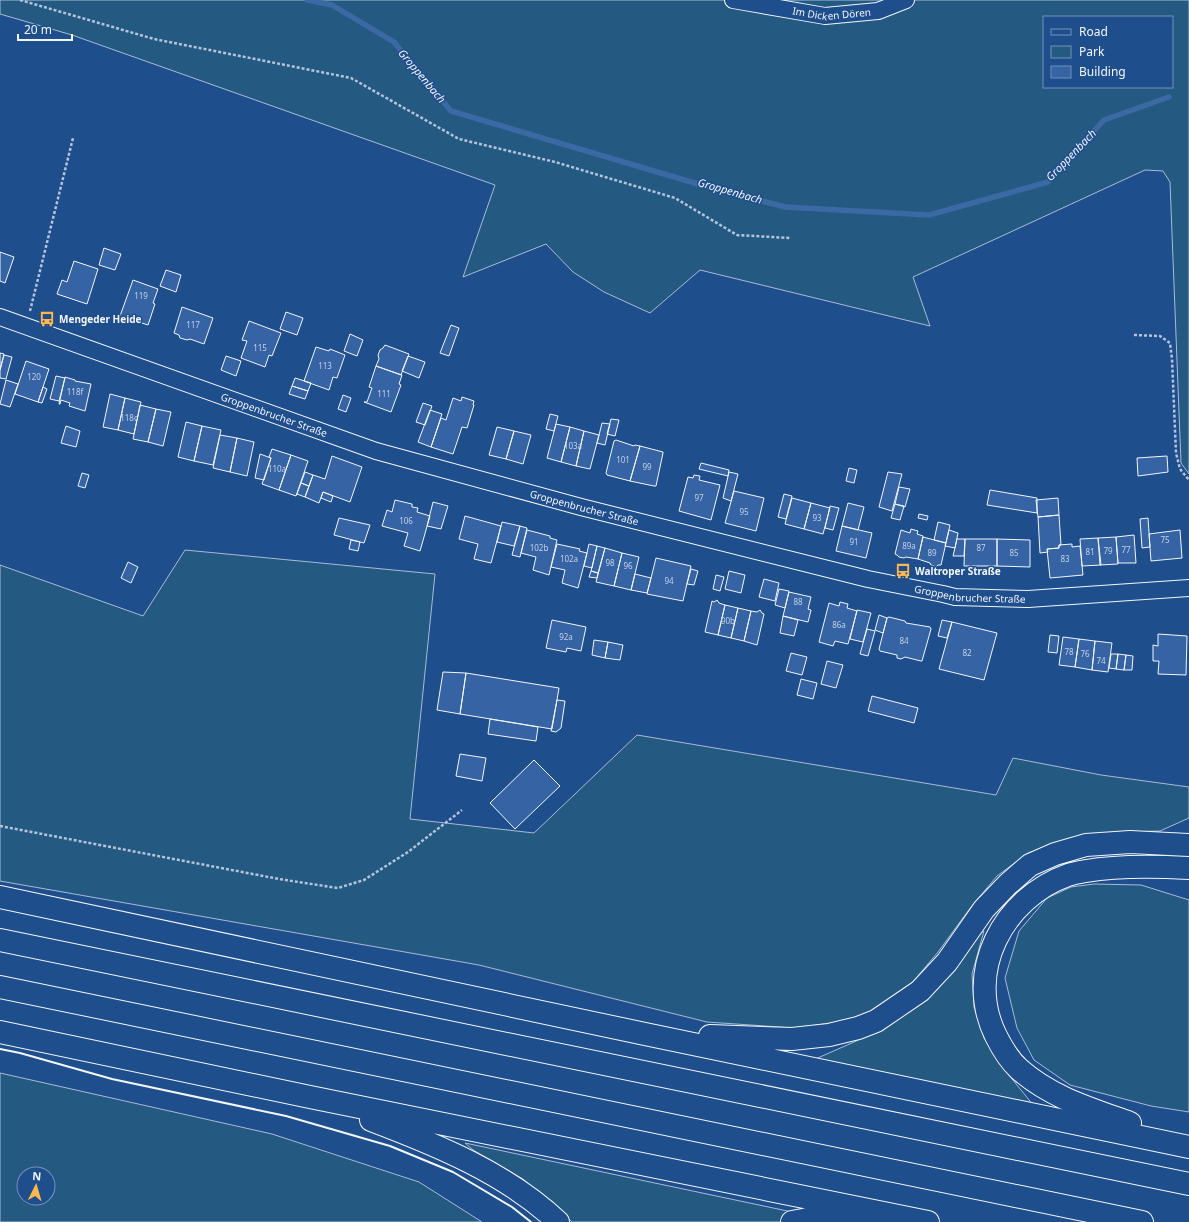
<svg xmlns="http://www.w3.org/2000/svg" width="1189" height="1222" font-family="'Noto Sans',sans-serif">
<style>
.green{fill:#245a82;stroke:#a8bbd7;fill-rule:evenodd}
.lines{fill:none;stroke-linecap:round;stroke-linejoin:round}
.stream{stroke:#3b69a3;stroke-width:5.5}
.building{fill:#3563a3;stroke:#f2f6ff}
.minor-casing{stroke:#f2f6ff;stroke-width:18}
.motorway-casing{stroke:#f2f6ff;stroke-width:24}
.path{stroke:#b3c4dc;stroke-width:2.5;stroke-dasharray:3 2;stroke-linecap:butt}
.minor{stroke:#1f4e8c;stroke-width:16}
.motorway{stroke:#1f4e8c;stroke-width:22}
.wall{stroke:#f2f6ff;stroke-width:2}
.labels{text-anchor:middle;stroke-width:3;stroke-linejoin:round;paint-order:stroke}
.number-label{font-size:8px;fill:#c3d1e8}
.street-label{font-size:10px;fill:#f2f6ff;stroke:#1f4e8c}
.poi-label{font-size:10px;font-weight:bold;fill:#f2f6ff;stroke:#1f4e8c;text-anchor:start}
.water-label{font-size:11px;font-style:italic;fill:#f2f6ff;stroke:#1f4e8c}
</style>
<rect width="100%" height="100%" fill="#1f4e8c"/>
<path class="green" d="M0,0h1189v474l-8,-11 -11,-281 -7,-11 -18,-1 -232,107 17,49 -230,-56 -50,43 -46,-21 -31,-20 -27,-28 -83,33 32,-92 -423,-150 -72,-21zM1044,17h128v70h-128z
M185,550l250,24 -25,245 124,14 103,-98 359,60 17,-37 88,17 88,12v31l-29,13 -38,1 -52,7 -42,14 -31,23 -26,31 -33,45 -26,31 -25,20 -33,17 -60,8 -87,-6 -228,-57 -479,-84v-316l143,51z
M1094,884l47,1 48,15v212l-38,-6 -81,-21 -36,-25 -17,-32 -12,-50 14,-47 28,-33 24,-11z
M984,931l-12,43 2,33 10,31 20,31 34,42 -227,-50 52,-23 34,-20 72,-78z
M0,1073l272,61 147,48 63,40h-482zM24,1174h24v24h-24z
M465,1143l332,70 9,9h-234l-49,-43 -50,-29z"/>
<g class="lines">
<path class="stream" d="M307,0l25,5 62,37 57,69 247,73 87,23 144,8 119,-33 56,-62 65,-23"/>
</g>
<path class="building" d="M104,248l17,6 -6,16 -16,-5z
M0,252l14,5 -9,26 -5,-2z
M74,261l24,8 -11,35 -30,-10 5,-14 5,2z
M166,270l15,5 -5,17 -16,-6z
M133,280l25,9 -5,14 2,1 -7,21 -28,-9z
M182,307l31,11 -9,26 -14,-5 -3,1 -7,-2 -1,-3 -5,-2z
M286,312l17,6 -6,17 -17,-6z
M249,321l32,12 -9,23 -3,-1 -4,12 -24,-9 6,-17 -5,-1z
M451,325l8,3 -10,28 -9,-3z
M350,334l13,6 -6,16 -13,-5z
M385,345l24,9 -8,21 -25,-9 3,-7 -1,-4 2,-5 3,-2z
M316,347l13,4 1,-2 15,6 -8,23 -4,-1 -4,13 -25,-9z
M0,353l4,1 -4,16z
M4,355l8,2 -6,22 -6,-1v-8z
M226,356l15,5 -5,15 -15,-6z
M408,356l17,6 -6,16 -17,-7z
M26,361l23,8 -11,33 -23,-8z
M376,366l26,9 -3,9 2,1 -10,27 -27,-10h3l5,-14 -3,-1z
M56,376l9,2 -6,23 -9,-2z
M65,377l10,3v1l16,3 -6,27 -16,-5 1,-3 -9,-3 -1,4h-1z
M295,378l16,5 -3,8 -16,-5z
M6,380l12,4 -8,23 -10,-3z
M292,386l16,5 -3,8 -16,-5z
M43,387l4,2 -5,14 -4,-1z
M110,394l15,4 -7,32 -15,-3z
M343,395l8,3 -5,14 -8,-3z
M462,397l12,4 -1,4h1l-7,23 -5,-1 -9,27 -22,-7 10,-29 5,2 7,-22 8,3z
M125,398l16,4 -7,32 -16,-4z
M423,403l9,3 -7,19 -9,-3z
M140,405l16,4 -8,33 -15,-3z
M156,409l15,3 -8,34 -15,-4z
M430,410l12,4 -11,33 -13,-5z
M550,414l8,2 -4,15 -8,-2z
M611,419l8,1 -4,16 -8,-2z
M186,422l16,4 -8,35 -16,-4z
M602,423l8,1 -5,21 -8,-2z
M556,424l14,3 -9,35 -14,-4z
M66,426l14,5 -4,16 -15,-4z
M202,426l19,4 -8,35 -19,-4z
M497,427l17,4 -8,28 -17,-4z
M570,427l14,4 -8,35 -15,-4z
M514,431l17,4 -8,29 -17,-5z
M584,431l15,4 -9,34 -14,-3z
M220,435l17,3 -7,34 -17,-4z
M237,438l17,4 -7,34 -17,-4z
M616,440l18,6 1,-1 5,1 -10,35 -23,-6 -1,-2 8,-32z
M640,446l23,6v1l-7,33h-2l-24,-5z
M272,449l19,6 -12,35 -17,-6 9,-26 -2,-1z
M260,454l11,4 -7,22 -9,-2z
M291,455l17,6 -12,35 -17,-6z
M332,456l30,11 -12,35 -27,-10 -4,11 -14,-6 8,-22 12,4z
M1167,456l1,16 -30,4 -1,-18z
M701,463l28,7 -1,6 -29,-7z
M849,468l8,2 -3,13 -8,-2z
M305,472l8,3 -4,11 -8,-3z
M729,472l9,2 -7,27 -8,-3z
M888,472l14,2 -10,37 -13,-4z
M82,473l7,2 -4,13 -7,-2z
M694,475l6,1 -1,4 21,5 -9,35 -32,-9 9,-34 5,1z
M301,483l8,3 -4,11 -8,-3z
M899,487l11,2 -5,18 -10,-3z
M990,490l47,8v15l-50,-8z
M734,491l30,7 -8,33 -31,-8z
M323,492l10,4 -2,6 -10,-4z
M784,494l8,2 -6,23 -8,-2z
M792,498l19,5 -7,26 -19,-5z
M1058,498l1,17 -21,2 -2,-17z
M395,500l17,4v3l6,1 -1,4 13,4 -10,35 -16,-5 4,-13 -26,-7 5,-16 5,2z
M433,502l15,4 -7,23 -14,-3z
M811,503l19,5 -7,26 -19,-5z
M848,503l16,4 -6,23 -16,-4z
M895,504l9,2 -4,14 -9,-2z
M830,506l9,2 -6,22 -8,-2z
M919,514l9,2 -1,4 -9,-2z
M1059,515l2,30h-2v3l-12,1 1,3 -8,1 -2,-36z
M465,516l36,10 -10,37 -17,-4 4,-15 -19,-5z
M339,518l31,7 -6,18 -30,-8z
M1148,518l2,29 -8,1 -2,-29z
M502,522l18,4 -6,20 -17,-4z
M938,522l12,3 -4,18 -12,-3z
M520,526l7,2 -7,29 -8,-2z
M842,526l30,7 -6,25 -30,-7z
M911,529l7,2 -1,3 6,2 -5,23 -12,-2 -2,1 -5,-1 -2,-2 -2,-1 6,-24 9,3z
M527,530l23,6v2l7,2 -8,35 -16,-5 3,-13 -15,-4z
M949,530l9,3 -3,15 -10,-2z
M1180,530l2,28 -31,3 -2,-27z
M1134,535l2,28h-18l-2,-26z
M923,537l23,6 -5,22h-3l-2,2 -5,-2 -1,-2 -12,-4z
M1116,537l2,27 -18,1 -2,-27z
M1098,538l3,27 -19,1 -2,-27z
M957,539h8l-1,17h-11z
M965,539h32v27h-33z
M997,539l33,1v27l-33,-1z
M351,540l9,2 -2,9 -9,-2z
M557,544l23,5 -1,2 8,2 -9,35 -16,-5 3,-13 -14,-3z
M589,544l8,2 -5,22 -8,-2z
M1072,544v3l8,-1 3,29 -33,3 -3,-29 12,-1v-3z
M597,546l8,2 -7,25 -7,-2z
M605,548l17,5 -8,33 -18,-4z
M622,553l17,4 -8,33 -17,-4z
M656,558l35,8 -8,35 -36,-7z
M128,562l10,5 -7,16 -10,-5z
M691,569l7,2 -4,14 -7,-1z
M591,571l7,2 -1,5 -8,-1z
M729,571l16,4 -4,18 -16,-4z
M635,574l16,4 -4,15 -16,-3z
M716,575l8,2 -4,14 -7,-2z
M764,579l15,4 -4,18 -16,-4z
M779,589l10,2 -4,17 -10,-3z
M789,592l22,5 -3,12 3,1 -3,12 -25,-6z
M717,600l2,3 6,2 -7,30 -13,-3 7,-31 2,1z
M840,602l8,2 -1,4 10,3 -9,33 -13,-3 -2,5 -14,-4 10,-39 10,3z
M725,605l13,3 -7,30 -13,-3z
M738,608l13,3 -7,30 -13,-3z
M760,610l2,3 2,1 -7,31 -13,-4 7,-30 6,1z
M857,610l14,3 -8,29 -13,-3z
M879,615l8,3 -4,15 -8,-3z
M783,616l15,4 -4,16 -14,-3z
M889,617l16,4 1,2 24,4 1,2 -9,32h-1l-16,-4 -4,2 -4,-1v-3l-17,-4 -1,-2 8,-31z
M552,620l34,7 -5,24 -14,-3 -1,4 -20,-4z
M942,620l10,2 -5,16 -9,-2z
M952,622l45,11 -13,47 -45,-11z
M867,629l8,2 -7,25 -8,-2z
M1158,634l29,2 -1,39 -28,-1 1,-13h-6v-16l5,1z
M1050,635l9,1 -2,17 -9,-1z
M1063,637l16,2 -4,28 -16,-2z
M1079,639l16,2 -3,29 -17,-3z
M594,640l14,2 -3,16 -13,-3z
M1095,641l17,2 -4,29 -16,-2z
M608,642l15,3 -3,15 -15,-2z
M791,653l16,4 -5,18 -16,-4z
M1111,654h7l-2,15 -7,-1z
M1118,654l8,1 -2,15 -8,-1z
M1126,655l7,1 -1,14h-8z
M827,661l16,4 -7,23 -15,-4z
M443,672l23,1 -6,41 -23,-4z
M466,673l93,15 -7,41 -92,-15z
M801,679l16,4 -4,16 -16,-4z
M872,696l46,12 -4,15 -46,-12z
M557,700l8,1 -4,27 -5,4 -5,-1z
M490,719l48,8 -2,14 -48,-7z
M460,754l26,4 -4,23 -26,-5z
M534,760l26,26 -45,43 -25,-26z"/>
<g class="lines">
<defs>
<g id="minor">
<path id="s1" d="M733,0l92,16 53,-5 28,-11"/>
<path id="s2" d="M0,317l376,134 205,56 287,72 75,15 12,3 73,2 161,-11"/>
</g>
<path id="motorway" d="M0,897l645,137 544,113
M0,940l1189,244
M0,987l1142,235
M0,1032l310,65 618,125
M710,1036l82,3 37,-4 29,-7 18,-7 44,-30 27,-29 37,-53 24,-25 22,-19 25,-11 31,-9 44,-3 59,3
M371,1120c66,25 135,53 187,102
M1130,1123c-39,-14 -80,-26 -111,-54 -10,-9 -17,-21 -23,-33 -32,-64 7,-138 72,-161 6,-2 12,-3 18,-4 34,-6 69,-5 103,-3
M792,1222l16,-3 59,-1"/>
</defs>
<use href="#minor" class="minor-casing"/>
<use href="#motorway" class="motorway-casing"/>
<path class="path" d="M20,0l134,39 197,39 108,61 96,23 120,36 62,37 53,3
M30,311l43,-173
M1134,335l26,1 10,7 2,16 4,94 4,16 9,11
M0,826l279,53 59,9 26,-8 44,-28 54,-42"/>
<use href="#minor" class="minor"/>
<use href="#motorway" class="motorway"/>
<path class="wall" d="M0,1049l20,4 92,26 174,37 104,30 63,26 59,35 19,15"/>
</g>
<defs>
<symbol id="bus-bare" viewBox="-9 -9 18 18"><path d="M-5-6H5V4H4V6H2V4H-2V6H-4V4H-5ZM-3.5-4V0h7V-4ZM-3.5 1.2v1.5H-2V1.2ZM2 1.2v1.5H3.5V1.2Z" fill="#ffb74d" stroke="#1f4e8c" stroke-width="2.5" paint-order="stroke"/></symbol>
</defs>
<g fill-rule="evenodd">
<use href="#bus-bare" x="36" y="308" width="22" height="22"/>
<use href="#bus-bare" x="892" y="560" width="22" height="22"/>
</g>
<g class="labels">
<g class="number-label">
<text x="141" y="299">119</text>
<text x="193" y="328">117</text>
<text x="260" y="351">115</text>
<text x="325" y="369">113</text>
<text x="34" y="380">120</text>
<text x="75" y="395">118f</text>
<text x="384" y="397">111</text>
<text x="129" y="421">118c</text>
<text x="573" y="449">103a</text>
<text x="623" y="463">101</text>
<text x="647" y="470">99</text>
<text x="277" y="472">110a</text>
<text x="699" y="501">97</text>
<text x="744" y="515">95</text>
<text x="817" y="521">93</text>
<text x="406" y="524">106</text>
<text x="1165" y="543">75</text>
<text x="854" y="545">91</text>
<text x="909" y="549">89a</text>
<text x="539" y="551">102b</text>
<text x="981" y="551">87</text>
<text x="1126" y="553">77</text>
<text x="1108" y="554">79</text>
<text x="1090" y="555">81</text>
<text x="932" y="556">89</text>
<text x="1014" y="556">85</text>
<text x="569" y="562">102a</text>
<text x="1065" y="562">83</text>
<text x="610" y="566">98</text>
<text x="628" y="569">96</text>
<text x="669" y="584">94</text>
<text x="798" y="605">88</text>
<text x="728" y="624">90b</text>
<text x="839" y="628">86a</text>
<text x="566" y="640">92a</text>
<text x="904" y="644">84</text>
<text x="1069" y="655">78</text>
<text x="967" y="656">82</text>
<text x="1085" y="657">76</text>
<text x="1101" y="664">74</text>
</g>
<g class="street-label">
<text dy="4" stroke="none"><textPath href="#s1" startOffset="100">Im Dicken Dören</textPath></text>
<text dy="4" stroke="none"><textPath href="#s2" startOffset="291">Groppenbrucher Straße</textPath></text>
<text dy="4" stroke="none"><textPath href="#s2" startOffset="615">Groppenbrucher Straße</textPath></text>
<text dy="4" stroke="none"><textPath href="#s2" startOffset="1011">Groppenbrucher Straße</textPath></text>
</g>
<g class="poi-label">
<text x="59" y="323">Mengeder Heide</text>
<text x="915" y="575">Waltroper Straße</text>
</g>
<g class="water-label">
<text transform="translate(422 76) rotate(50)" y="4">Groppenbach</text>
<text transform="translate(1071 155) rotate(-46)" y="4">Groppenbach</text>
<text transform="translate(730 191) rotate(16)" y="4">Groppenbach</text>
</g>
</g>
<rect x="1043" y="16" width="130" height="72" fill="#1f4e8c" stroke="#7391ba"/>
<rect x="1051" y="29" width="20" height="6" fill="#1f4e8c" stroke="#7391ba"/>
<text x="1079" y="36" font-size="12" fill="#f2f6ff">Road</text>
<rect x="1051" y="46" width="20" height="12" fill="#245a82" stroke="#7391ba"/>
<text x="1079" y="56" font-size="12" fill="#f2f6ff">Park</text>
<rect x="1051" y="66" width="20" height="12" fill="#3563a3" stroke="#7391ba"/>
<text x="1079" y="76" font-size="12" fill="#f2f6ff">Building</text>
<g transform="translate(36 1186) rotate(5)"><circle r="19" fill="#1f4e8c" stroke="#7391ba"/>
<path d="M0-3L7 15L0 10L-7 15Z" fill="#ffb74d"/>
<text y="-6" font-size="11" font-weight="bold" text-anchor="middle" fill="#f2f6ff">N</text>
</g>
<path d="M18 34v6h54v-6" fill="none" stroke="#f2f6ff" stroke-width="2"/>
<text x="24" y="34" font-size="12" fill="#f2f6ff" stroke="#1f4e8c" stroke-width="3" paint-order="stroke">20 m</text>
</svg>
